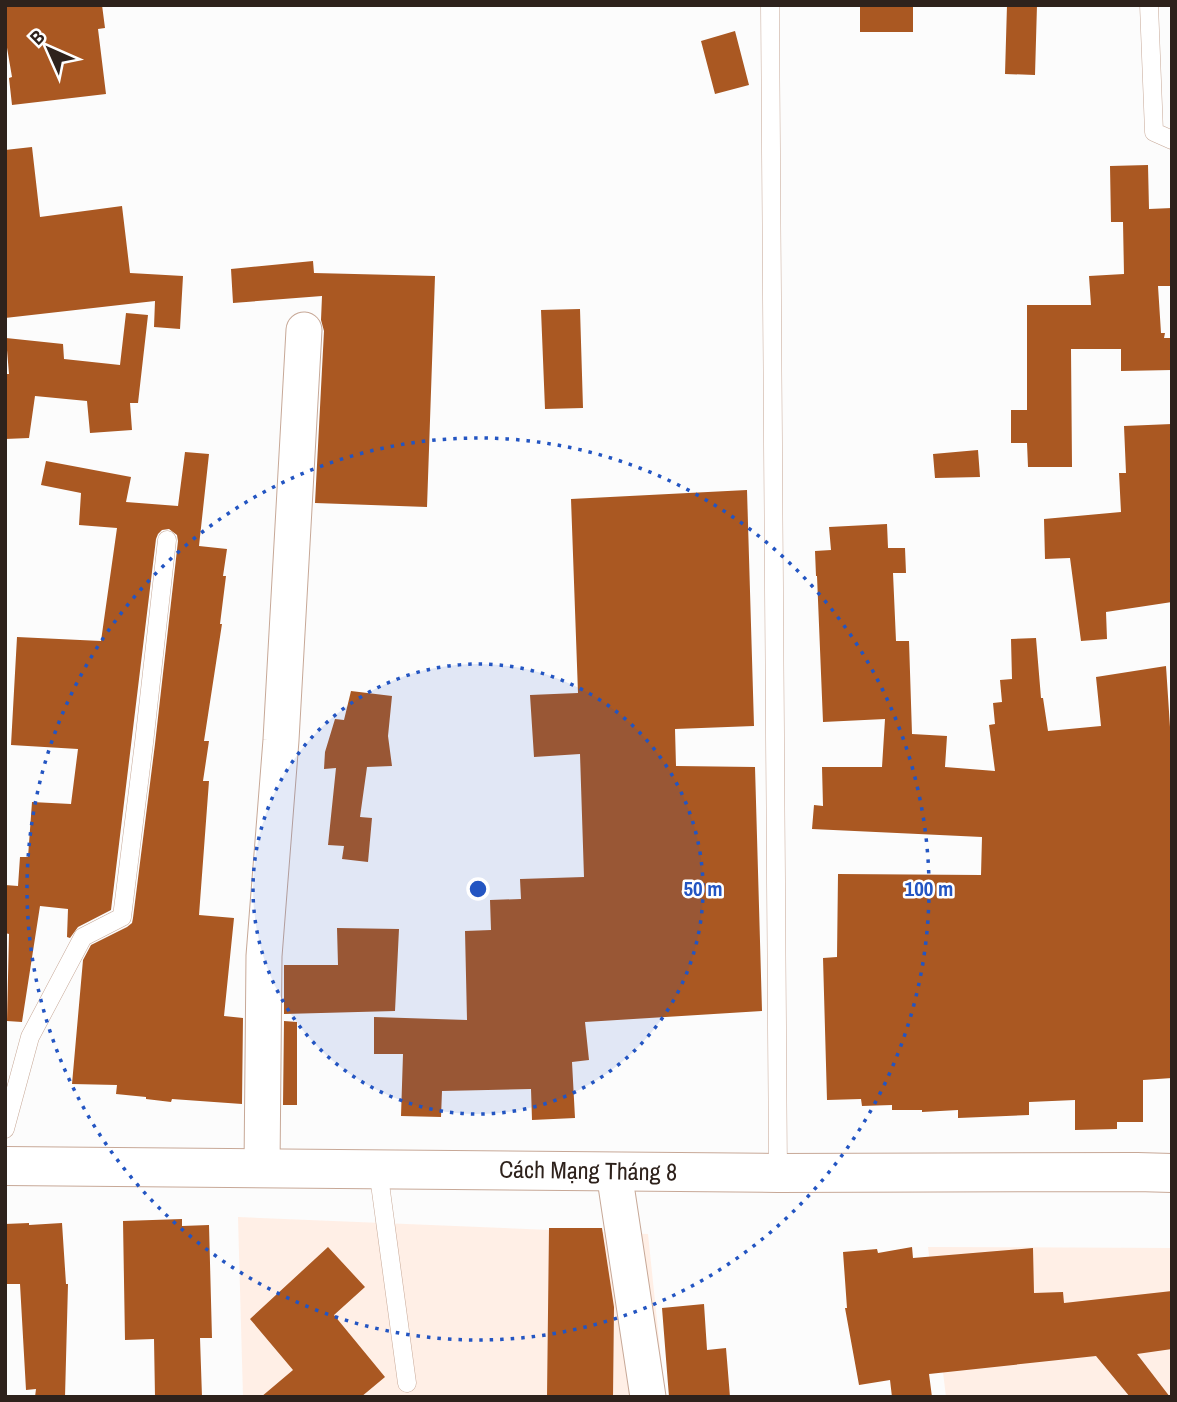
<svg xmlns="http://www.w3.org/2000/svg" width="1177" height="1402" font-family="'Archivo Narrow',sans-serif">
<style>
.built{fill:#ffefe6}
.building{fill:#aa5822}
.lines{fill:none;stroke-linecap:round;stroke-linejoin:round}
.service-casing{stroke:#c7a897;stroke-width:19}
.minor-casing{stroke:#c7a897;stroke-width:37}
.trunk-casing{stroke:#c7a897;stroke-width:40}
.service{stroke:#fff;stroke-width:18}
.minor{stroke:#fff;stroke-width:35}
.trunk{stroke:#fff;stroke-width:38}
.ring{fill:none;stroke:#2355c2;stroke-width:3.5;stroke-dasharray:3.5 7}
.labels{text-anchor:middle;stroke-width:5;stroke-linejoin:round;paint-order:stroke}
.street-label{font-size:24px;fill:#2e221c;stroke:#fff}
.centre{fill:#2355c2;stroke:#fff;stroke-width:3.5}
.ring-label{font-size:21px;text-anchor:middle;font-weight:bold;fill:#2355c2;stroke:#fff;stroke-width:5;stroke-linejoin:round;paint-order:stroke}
</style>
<rect width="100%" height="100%" fill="#fcfcfc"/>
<path class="built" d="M238,1217l410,17 17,163h-422z
M928,1247l244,1v149h-226z"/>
<path class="building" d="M5,5h97l3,23 -7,1 8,65 -94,11 -3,-27 3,-1 -7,-41z
M860,5h53v27h-53z
M1007,5h30l-2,70 -30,-1z
M735,31l14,54 -34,9 -14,-53z
M32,147l8,70 82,-11 8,67 53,3 -3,53 -26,-2 1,-26 -150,17v-168z
M1148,165l1,44 23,-1v78h-14l3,47h4l-1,5h8v32l-51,1v-22h-50l1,118h-44l-1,-24h-16v-33h16v-105h64l-2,-29 35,-2 -1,-52h-12l-1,-56z
M313,261l1,12 121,3 -8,231 -112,-4 9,-172 -3,-11 1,-24 -89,7 -2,-34z
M580,309l3,99 -38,1 -4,-99z
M126,313l22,2 -10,88h-8l2,27 -42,3 -3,-32 -52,-5 -6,42 -24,1v-65h4l-3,-36 57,6 1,15 56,6z
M1172,424v178l-66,10 1,27 -26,2 -11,-83 -25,1 -1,-40 77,-7 -2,-39h7l-2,-47z
M978,450l2,27 -45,1 -2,-24z
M185,452l24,2 -10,92 28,3 -4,27h3l-6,48h2l-18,117h5l-6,40h6l-10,134 35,3 -10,98 19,2 -1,86 -70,-5 -1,3 -25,-3v-2l-30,-3 1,-9 -45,-1 11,-124 8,-15 36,-18 5,-4 1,-5 22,-174 23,-203 -1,-6 -8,-6 -7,1 -4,4 -2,5 -45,371 -33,17 -8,11 -3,-1 1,-28 -28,-3 -18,116 -15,-1 2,-87 -4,-1v-48l13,1 2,-29h8l4,-55 39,2 7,-55 -67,-4 6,-108 84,4 16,-113 -38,-3 2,-32 -40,-8 5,-24 85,16 -5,25 52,4z
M747,490l7,236 -79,3 1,37 79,1 7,244 -177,11 4,38 -17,2 3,56 -43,2 -1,-31 -89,2 -1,26 -40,-1 2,-62h-29v-37l93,3 -2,-89 26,-1 -1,-30 31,-1 -1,-20 64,-2 -4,-123 -46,3 -4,-62 48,-2 -7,-194z
M887,524l1,24h17l1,25h-13l3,68h13l3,93 35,2 -2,31 50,4 -6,-46 6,-1 -2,-21 9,-1 -2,-22 12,-1 -1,-40 25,-1 5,60h2l5,33 53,-5 -5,-49 70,-11 4,61h2v351l-29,2v42h-26v7l-42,1v-30l-46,2v13l-71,3v-8l-36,2v-2h-30v-5l-30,1 -1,-7 -34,1 -4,-142 14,-1 1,-83 143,1 1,-38 -170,-8 2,-24 9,1 -1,-39h60l3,-48 -62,3 -6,-146h-1l-1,-25 16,-1 -2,-23z
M351,691l41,5 -4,40 4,30 -25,1 -7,50 12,1 -4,44 -26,-3 2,-13 -16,-1 8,-77 -12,1 1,-17 10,-33 9,1z
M337,928l62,1 -4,82 -111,3v-49h54z
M284,1021l13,1v83h-14z
M182,1219v7l27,-1 3,113h-12l2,59h-47l-1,-58 -29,1 -2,-119z
M29,1223v2l33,-2 4,61h2l-3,113h-30l1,-8 -10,1 -6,-106h-15v-60z
M549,1228h53l12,79 -1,90h-66z
M328,1247l37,40 -31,28 51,62 -24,20h-100l32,-27 -43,-51z
M912,1247l1,11 120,-10 1,45 29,-1 1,11 108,-12v58l-35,5 33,43h-40l-34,-41 -167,18 3,23h-40l-2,-17 -31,5 -14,-77h2l-4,-56 34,-3 1,4z
M704,1304l3,46 19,-2 4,49h-61l-7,-89z"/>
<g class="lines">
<defs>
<path id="service" d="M770,5l8,1168
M1149,5l5,127 18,8
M5,1129l25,-92 53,-100 39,-20 22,-174 23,-203
M378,1169l29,214"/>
<path id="minor" d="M262,1168l2,-212 17,-216 23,-410
M614,1172l34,225"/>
<path id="trunk" d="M5,1166l773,7 359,-1 35,1"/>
</defs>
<use href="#service" class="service-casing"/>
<use href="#minor" class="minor-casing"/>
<use href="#trunk" class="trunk-casing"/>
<use href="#service" class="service"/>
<use href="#minor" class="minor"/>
<use href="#trunk" class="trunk"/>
</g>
<circle cx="478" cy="889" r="225" fill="#2355c2" fill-opacity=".12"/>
<g class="ring">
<circle cx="478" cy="889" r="225"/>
<circle cx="478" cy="889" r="451"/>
</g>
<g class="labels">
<g class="street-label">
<text transform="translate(588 1171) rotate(1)" y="8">Cách Mạng Tháng 8</text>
</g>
</g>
<circle cx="478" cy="889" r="10" class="centre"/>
<g class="ring-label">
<text x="703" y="896">50 m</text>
<text x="929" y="896">100 m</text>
</g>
<rect width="1177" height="1402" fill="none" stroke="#2e221c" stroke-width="14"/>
<g transform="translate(49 49) rotate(315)" stroke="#ffffff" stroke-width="5" paint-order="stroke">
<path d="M0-5L12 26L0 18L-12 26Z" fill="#2e221c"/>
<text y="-10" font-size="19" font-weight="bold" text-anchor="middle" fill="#2e221c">B</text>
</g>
</svg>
